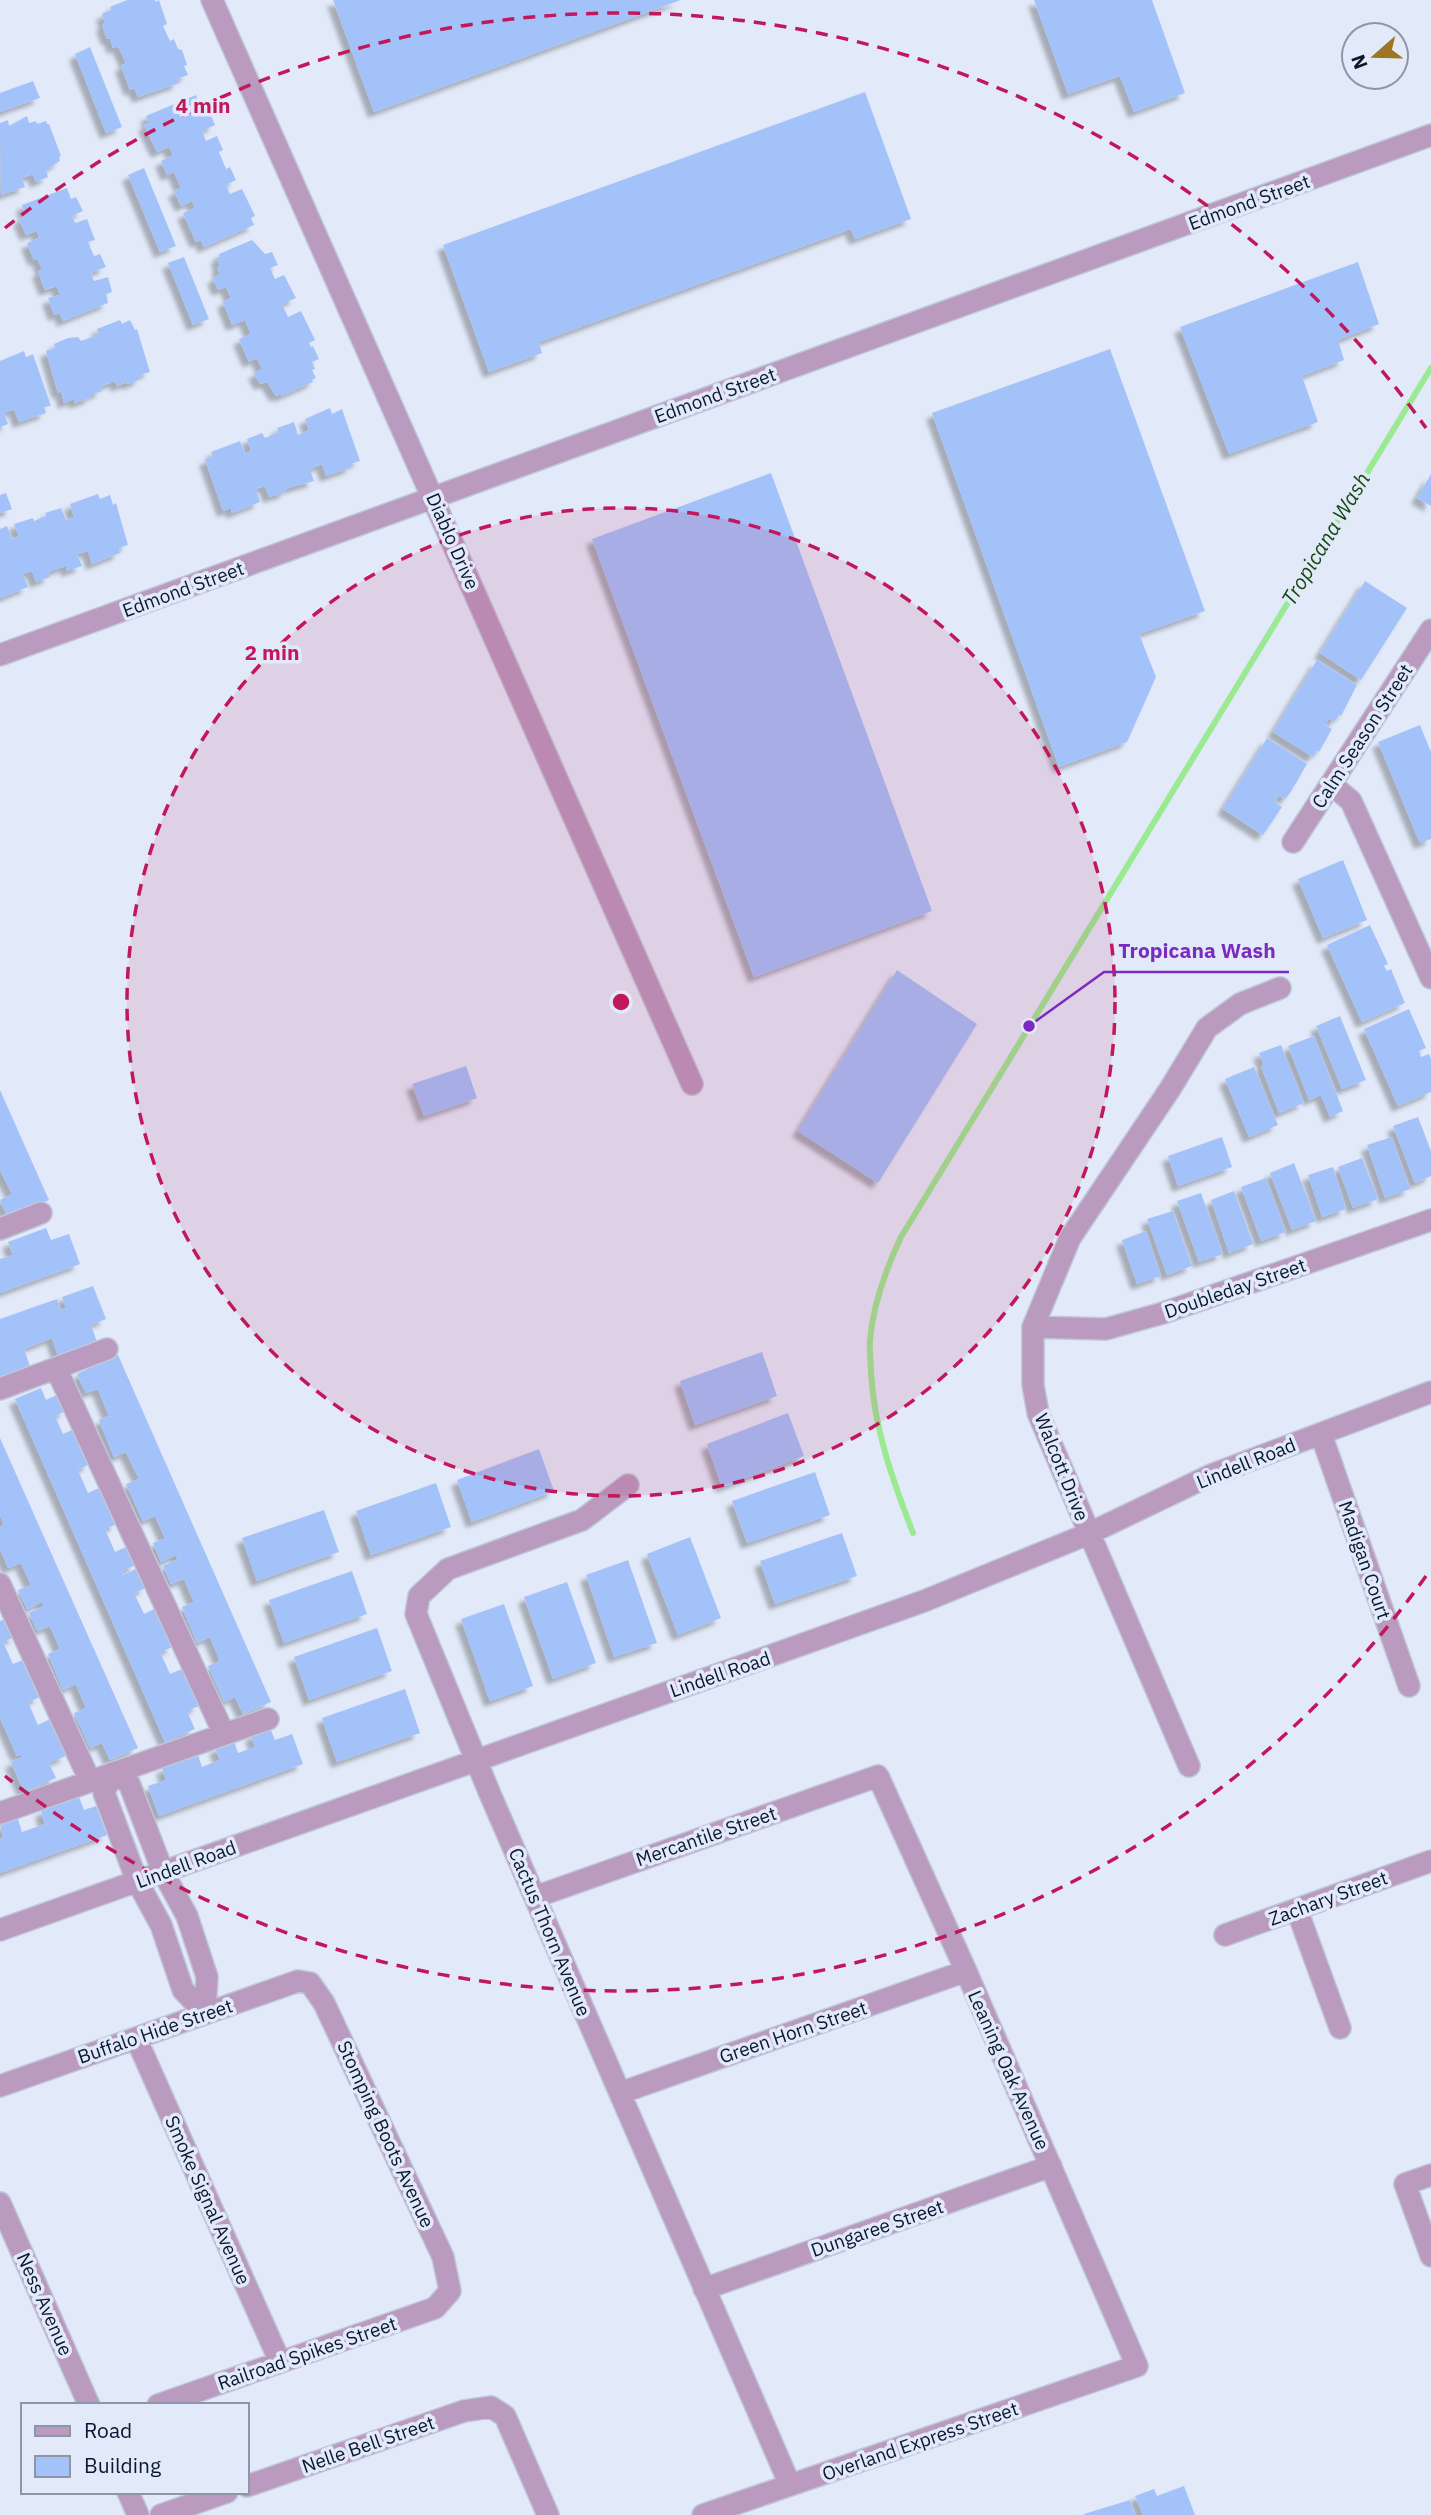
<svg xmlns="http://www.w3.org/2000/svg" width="1431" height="2515" font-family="'IBM Plex Sans',sans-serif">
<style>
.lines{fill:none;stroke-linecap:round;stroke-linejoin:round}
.stream{stroke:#9bea93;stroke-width:6}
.building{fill:#a4c2fa;filter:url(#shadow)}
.minor-casing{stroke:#bfc8d9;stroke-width:24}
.minor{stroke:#ba9abf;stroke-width:21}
.ring{fill:none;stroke:#c2185b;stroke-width:3.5;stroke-dasharray:12 9}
.labels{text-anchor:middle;stroke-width:7;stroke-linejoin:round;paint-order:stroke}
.street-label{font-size:19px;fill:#0a1731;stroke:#e2eaf9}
.water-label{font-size:21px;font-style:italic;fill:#154a11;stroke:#e2eaf9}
.centre{fill:#c2185b;stroke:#e2eaf9;stroke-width:3.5}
.ring-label{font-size:21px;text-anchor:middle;font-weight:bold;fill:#c2185b;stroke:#e2eaf9;stroke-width:7;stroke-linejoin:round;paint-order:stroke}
.leader{fill:none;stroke:#7b2cbf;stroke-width:2.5}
.callout-dot{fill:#7b2cbf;stroke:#e2eaf9;stroke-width:2.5}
.callout-label{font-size:21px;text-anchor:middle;font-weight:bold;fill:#7b2cbf;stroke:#e2eaf9;stroke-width:7;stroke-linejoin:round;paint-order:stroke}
</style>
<defs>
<filter id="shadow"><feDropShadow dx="-6" dy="6" stdDeviation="2" flood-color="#0004"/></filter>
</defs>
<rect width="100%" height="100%" fill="#e2eaf9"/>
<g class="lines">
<path class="stream" d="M913,1533c-20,-52 -39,-104 -42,-161 0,-10 -2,-22 -1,-32 3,-36 16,-71 31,-103l530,-869"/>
</g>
<path class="building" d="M127,0h28l1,2 3,-2 8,24 -4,2 7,15 4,-2 4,10 4,1 5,15 -3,1 4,9 -11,4 2,4 -41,14 -4,-9 -4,2 -9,-24 5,-3 -8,-17 -5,2 -3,-9h-3l-5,-14 3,-2 -3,-9 9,-4 -1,-3z
M333,0h348l-307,112z
M1034,0h118l33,93 -51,19 -14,-36 -52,18z
M90,47l32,80 -16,6 -31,-79z
M33,81l7,17 -40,14v-19z
M865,92l46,127 -56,20 -4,-10 -312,113 3,11 -53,19 -46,-127z
M196,95l2,6 6,-2 11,26 -13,6 4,10 11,-5 6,14 -4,2 7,17 4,-2 6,13 -10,5 4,9 12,-5 13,27 -4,2 3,7 -50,22 -3,-7 -5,2 -13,-29 12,-5 -3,-7 -11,5 -7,-15 7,-3 -7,-16 -7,3 -6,-14 12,-6 -4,-8 -12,5 -13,-27 5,-2 -3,-7z
M27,116l2,7 7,-2 1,3 9,-3 1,3h2l12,32 -2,1 1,4 -14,9 2,7 -12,5 -3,-8 -11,4 3,9 -24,8 -1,-72 8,-3 1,6z
M144,168l32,78 -16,6 -32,-77z
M67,188l4,11 5,-2 7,14 -11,5 3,7 12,-4 8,21 -7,2 6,14 6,-2 6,13 -15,6 3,8 14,-4 4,15 -6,2 2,9 -45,18 -3,-8 -6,2 -6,-17 12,-3 -3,-9 -12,4 -7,-18 4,-3 -5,-11 -3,2 -7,-17 12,-5 -2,-7 -11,4 -7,-16 6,-3 -3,-11z
M252,240l13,14 7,-2 6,13 -8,3 5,11 9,-4 12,23 -14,6 6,13 13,-6 14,29 -6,3 2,4 2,-1 6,13 -7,3 3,7 -3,1 4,8 -4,2 1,2 -32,14v-2l-5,2 -9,-14 -7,2 -6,-11 8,-4 -5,-11 -8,4 -10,-23 12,-5 -6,-14 -13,5 -9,-23 8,-4 -5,-11 -8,3 -5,-12 7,-4 -3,-6 3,-2 -4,-8 4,-1 -1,-3z
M184,257l25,62 -16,6 -25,-62z
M1358,262l21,62 -41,16 6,20 -42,16 16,46 -89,32 -49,-127z
M120,320l2,4 8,-4 5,10 2,-1 13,43 -11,3 2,4 -13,5 -1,-2 -10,4 -2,-5 -15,6 2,4 -11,4 -1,3 -15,5 -1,-4 -10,4 -3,-12 -3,2 -12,-42 9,-3 -1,-4 14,-6 10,-1 3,4 17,-6 -1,-6z
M1110,349l95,262 -66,23 17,43 -29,65 -68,25 -127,-354z
M24,351l2,6 7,-3 18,52 -7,1 2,6 -27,9 -5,-13 -10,4 4,11 -8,3v-66z
M330,408l2,6 10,-5 18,52 -10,3 2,3 -26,9 -4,-12 -12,5 4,12 -29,8 1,3 -17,5 -4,-11 -9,3 4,13 -28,11 -1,-5 -8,3 -18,-52 8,-2 -2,-5 29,-11 5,13 6,-3 -4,-12 15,-6 3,5 14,-6 -2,-4 17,-6 4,13 11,-5 -4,-11z
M771,473l161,438 -178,66 -162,-438z
M1431,474v32l-14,-8z
M6,493l6,16 -12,4v-18z
M98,494l2,5 10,-4 3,10 3,-2 12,42 -9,3 1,5 -28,11 -4,-13 -11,3 5,12 -15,5 -1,-5 -18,6 2,5 -14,5 -4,-11 -9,3 5,13 -28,11v-69l7,-3 5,13 7,-3 -5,-12 19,-6 1,3 12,-5 -1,-3 16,-5 5,12 8,-3 -4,-13z
M1365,581l42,27 -46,72 -41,-27z
M1317,660l40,25 -16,31 -2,-1 -5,7 -5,-4 -4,7 7,4 -13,23 -2,-2 -4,7 -40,-25z
M1420,725l11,27v87l-11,4 -42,-101z
M1267,738l40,26 -17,29 -5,6 -6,-4 -4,7 7,5 -19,28 -40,-26z
M1343,860l24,60 -44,18 -25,-59z
M1370,925l18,39 -4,2 3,5 4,-2 14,34 -43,19 -35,-77z
M897,970l80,54 -99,159 -80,-52z
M1409,1009l17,39 -7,3 2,6 8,-3 2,5v33l-33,14 -34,-77z
M1340,1016l26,64 -24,9 -26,-63z
M1314,1036l29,75 -13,6 -9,-22 -12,5 -21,-54z
M1281,1045l23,58 -25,10 -18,-47 3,-1 -5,-12z
M466,1066l11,32 -53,18 -12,-32z
M1254,1067l24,58 -29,12 -24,-58z
M0,1090l49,110 -41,18 -8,-18 12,-6 -12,-24z
M1418,1117l13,34v25l-16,7 -22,-57z
M1222,1137l10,30 -54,19 -10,-30z
M1392,1137l18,52 -25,9 -18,-53z
M1362,1158l16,41 -25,9 -15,-41z
M1294,1163l22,58 -24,9 -22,-57z
M1333,1167l13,42 -24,8 -14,-42z
M1266,1178l20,54 -25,9 -20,-54z
M1234,1191l19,53 -24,9 -18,-53z
M1201,1193l22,61 -24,8 -22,-61z
M1173,1211l19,55 -25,9 -20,-56z
M46,1228l5,12 18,-6 11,30 -80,29v-34l13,-4 -5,-13z
M1146,1231l15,45 -24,8 -15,-44z
M93,1286l13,33 -15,6 6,17 -39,14 -6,-18 -28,11 6,17 -30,11v-58l57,-20 4,11 5,-2 -4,-11z
M762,1352l15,44 -82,29 -15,-44z
M118,1355l153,347 -28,12 -8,-17 -11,5 -16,-36 12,-5 -10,-24 -13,6 -15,-36 12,-5 -10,-23 -13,5 -8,-18 15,-7 -2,-4 -15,7 -8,-19 12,-5 -10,-22 -12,5 -17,-37 13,-5 -13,-27 -12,5 -15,-37 10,-4 -11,-27 -12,4 -9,-19z
M41,1388l5,12 13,-6 7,17 -11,5 8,18 11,-5 16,35 -12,6 10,23 13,-6 16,37 -12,5 10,23 13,-6 8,19 -14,6 1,4 15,-7 8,20 -12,5 10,21 12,-6 17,39 -13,5 10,22 12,-5 17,37 -12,5 8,18 -30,13 -150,-343z
M788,1413l16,43 -82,31 -15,-43z
M0,1438l138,310 -28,12 -8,-17 -12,5 -16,-35 12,-5 -10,-24 -13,6 -15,-36 12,-5 -10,-23 -13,5 -8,-18 15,-7 -2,-4 -15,7 -9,-19 13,-5 -10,-22 -13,5 -8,-19v-22l4,-2 -4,-10z
M539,1449l15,42 -82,31 -15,-42z
M815,1472l15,43 -83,28 -15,-42z
M436,1483l15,44 -80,28 -15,-44z
M324,1510l15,42 -82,29 -15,-43z
M842,1533l15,43 -82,28 -15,-43z
M690,1537l31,81 -43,17 -31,-81z
M628,1560l29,83 -43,14 -28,-82z
M352,1571l15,43 -83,29 -15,-43z
M567,1582l29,81 -43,16 -29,-82z
M504,1604l29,82 -43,15 -29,-82z
M7,1618l8,19 -12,5 10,22 12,-5 15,38 -12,5 10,23 12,-6 16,37 -17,7 7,15 -32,14 -13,-30 11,-5 -1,-3 -4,2 -17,-38v-97z
M377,1628l15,43 -83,29 -15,-43z
M405,1689l15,44 -83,29 -15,-44z
M270,1728l5,12 17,-6 11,30 -144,52 -11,-30 18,-6 -4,-12 36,-13 4,12 18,-7 -5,-12 19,-7 4,12 17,-6 -4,-12z
M79,1797l5,13 12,-4 11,29 -107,38v-34l3,-1 -3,-13 18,-6 4,13 23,-8 -4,-13z
M1184,2486l11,29h-52l-8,-19 19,-7 3,7z
M1130,2500l5,15h-51v-1z"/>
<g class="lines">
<defs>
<path id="minor" d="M212,0l480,1084
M0,655l1431,-520
M1332,785l19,16 80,177
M1293,842l138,-212
M0,1229l41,-16
M1033,1327l73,2 57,-16 268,-93
M56,1368l168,366
M0,1389l107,-40
M1321,1434l88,252
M628,1485l-46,35 -134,49 -29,27 -3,18 74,180 300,691
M0,1584l90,197
M1189,1766l-151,-353 -5,-28v-58l37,-89 100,-149 37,-61 33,-24 40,-16
M112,1773l17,10 34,89 24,44 20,61 -2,36 -22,-23 -22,-65 -24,-44 -33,-88z
M0,1813l268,-94
M535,1897l343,-121 88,195 171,395 -434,149
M1297,1910l43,118
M0,1930l924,-329 164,-67 123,-59 220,-83
M1225,1935l206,-74
M136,2038l144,324
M0,2086l298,-105 12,2 14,20 119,254 7,34 -15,17 -277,97
M620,2093l346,-122
M1431,2175l-26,9 26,72
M0,2203l89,202
M704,2289l347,-123
M247,2486l217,-75 27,-4 14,9 43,99
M128,2492l10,23
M161,2515l66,-23"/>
</defs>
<use href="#minor" class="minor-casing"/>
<use href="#minor" class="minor"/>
</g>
<circle cx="621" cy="1002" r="494" fill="#c2185b" fill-opacity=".12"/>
<g class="ring">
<circle cx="621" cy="1002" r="494"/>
<path d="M1426 1576A989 989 0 0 1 5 1776M5 228A989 989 0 0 1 1426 428"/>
</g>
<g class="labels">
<g class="street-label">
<text transform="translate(1249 202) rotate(-20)" y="7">Edmond Street</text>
<text transform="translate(715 395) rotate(-20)" y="7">Edmond Street</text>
<text transform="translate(453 541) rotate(66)" y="7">Diablo Drive</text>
<text transform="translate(183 589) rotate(-20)" y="7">Edmond Street</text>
<text transform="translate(1362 736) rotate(-57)" y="7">Calm Season Street</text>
<text transform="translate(1235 1288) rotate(-19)" y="7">Doubleday Street</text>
<text transform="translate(1246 1463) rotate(-22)" y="7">Lindell Road</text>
<text transform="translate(1062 1467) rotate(68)" y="7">Walcott Drive</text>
<text transform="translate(1365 1560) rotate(71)" y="7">Madigan Court</text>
<text transform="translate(720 1674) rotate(-19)" y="7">Lindell Road</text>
<text transform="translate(706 1836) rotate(-19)" y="7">Mercantile Street</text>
<text transform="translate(186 1864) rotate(-20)" y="7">Lindell Road</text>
<text transform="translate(1328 1898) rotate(-20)" y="7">Zachary Street</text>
<text transform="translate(550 1932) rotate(67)" y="7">Cactus Thorn Avenue</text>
<text transform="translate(155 2031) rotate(-19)" y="7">Buffalo Hide Street</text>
<text transform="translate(793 2032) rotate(-19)" y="7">Green Horn Street</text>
<text transform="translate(1009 2070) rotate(66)" y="7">Leaning Oak Avenue</text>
<text transform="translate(386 2134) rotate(65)" y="7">Stomping Boots Avenue</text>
<text transform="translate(208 2200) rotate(66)" y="7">Smoke Signal Avenue</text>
<text transform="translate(877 2228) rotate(-19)" y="7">Dungaree Street</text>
<text transform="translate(45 2304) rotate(66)" y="7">Ness Avenue</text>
<text transform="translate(307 2353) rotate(-19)" y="7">Railroad Spikes Street</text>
<text transform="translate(920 2441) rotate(-19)" y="7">Overland Express Street</text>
<text transform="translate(368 2444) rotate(-19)" y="7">Nelle Bell Street</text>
</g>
<g class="water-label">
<text transform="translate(1326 539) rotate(-59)" y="7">Tropicana Wash</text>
</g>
</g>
<circle cx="621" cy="1002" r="10" class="centre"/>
<g class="ring-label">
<text x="203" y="113">4 min</text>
<text x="272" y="660">2 min</text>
</g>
<path class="leader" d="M1029 1026L1104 972H1289"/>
<circle class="callout-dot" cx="1029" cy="1026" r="7"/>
<g class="callout-label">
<text x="1197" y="958">Tropicana Wash</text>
</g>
<rect x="21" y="2403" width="228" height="91" fill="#e2eaf9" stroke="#8c96a9" stroke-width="2"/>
<rect x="35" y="2426" width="35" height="10" fill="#ba9abf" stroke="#8c96a9" stroke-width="2"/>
<text x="84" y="2438" font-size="21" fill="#0a1731">Road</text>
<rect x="35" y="2456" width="35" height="21" fill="#a4c2fa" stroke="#8c96a9" stroke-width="2"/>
<text x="84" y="2473" font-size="21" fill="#0a1731">Building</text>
<g transform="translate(1375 56) rotate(250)"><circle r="33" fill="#e2eaf9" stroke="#8c96a9" stroke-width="2"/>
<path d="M0-5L12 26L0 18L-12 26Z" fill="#9d7623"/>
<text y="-10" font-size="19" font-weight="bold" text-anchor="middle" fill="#0a1731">N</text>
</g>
</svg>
